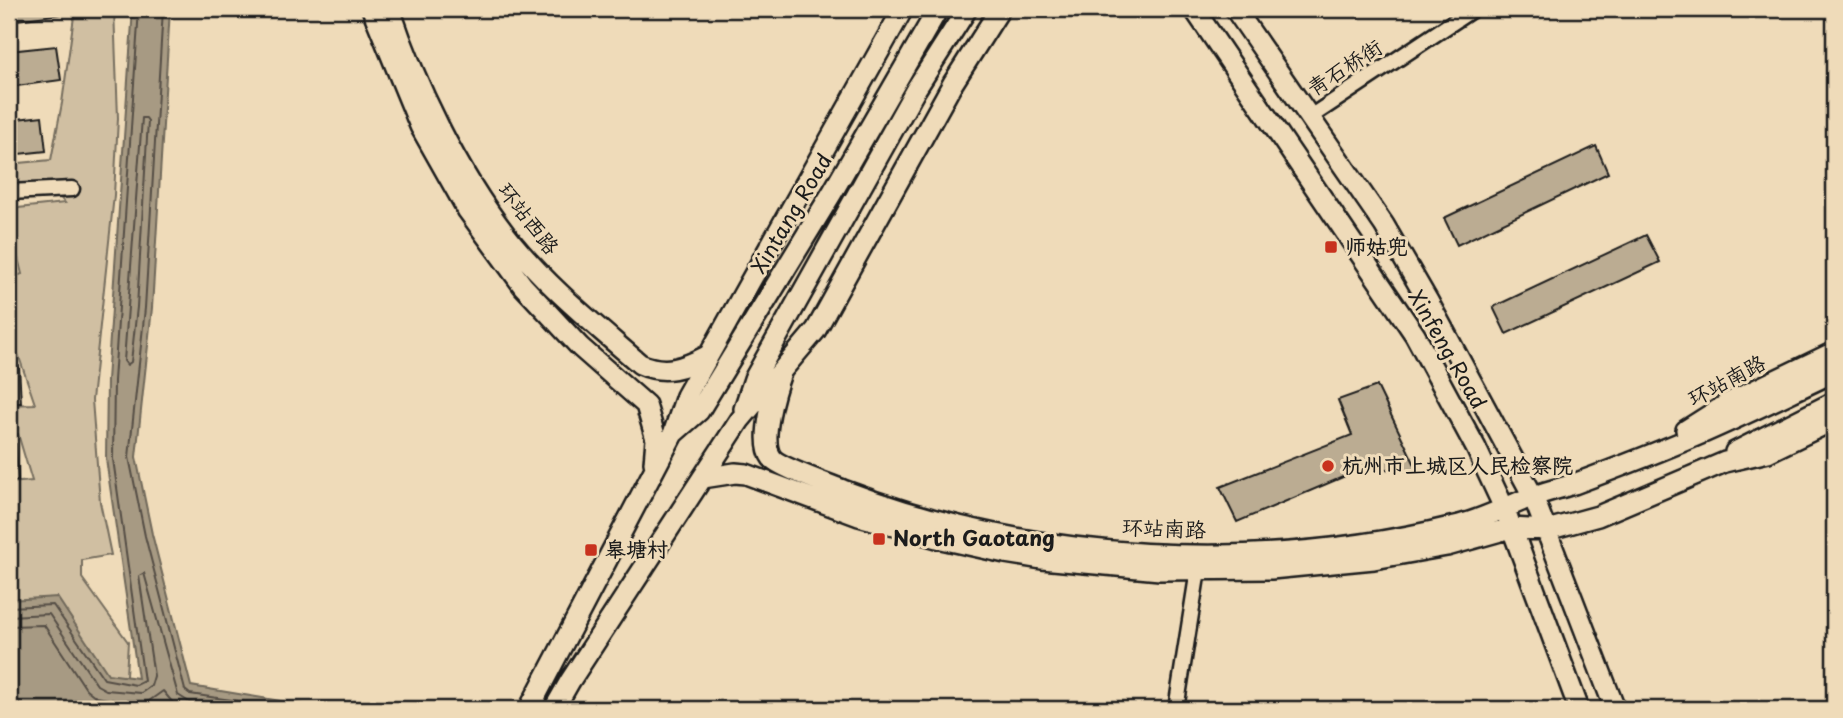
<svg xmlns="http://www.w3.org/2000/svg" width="1843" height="718" font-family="'Playpen Sans','LXGW WenKai TC',sans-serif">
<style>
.green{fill:#d0bfa2;stroke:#766e5f;stroke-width:2}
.water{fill:#a79a83;stroke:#6f685a;stroke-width:2}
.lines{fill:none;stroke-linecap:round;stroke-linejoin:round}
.shore{stroke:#544e45;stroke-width:2}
.building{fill:#bbac92;stroke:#1c1c1c;stroke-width:2}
.street-casing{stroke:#1c1c1c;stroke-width:19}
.secondary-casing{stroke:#1c1c1c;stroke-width:24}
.street{stroke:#efdbb9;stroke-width:14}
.secondary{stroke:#efdbb9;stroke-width:19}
.poi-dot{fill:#c8321e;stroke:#efdbb9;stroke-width:2.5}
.labels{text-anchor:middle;stroke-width:6;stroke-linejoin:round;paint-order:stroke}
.street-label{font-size:21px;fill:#1c1c1c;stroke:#efdbb9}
.poi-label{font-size:21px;font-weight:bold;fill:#1c1c1c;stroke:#efdbb9;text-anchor:start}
</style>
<rect width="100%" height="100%" fill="#efdbb9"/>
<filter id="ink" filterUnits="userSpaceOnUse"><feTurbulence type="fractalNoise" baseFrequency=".0143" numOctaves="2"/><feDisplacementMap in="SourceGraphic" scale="14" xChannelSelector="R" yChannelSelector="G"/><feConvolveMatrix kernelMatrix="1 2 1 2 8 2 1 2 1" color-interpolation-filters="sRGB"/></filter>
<g filter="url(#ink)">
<path class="green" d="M75,9h39l4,109 -4,77 -22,205 8,102 11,53 -29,5v18l46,64 -4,67h-115v-226l23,-2 -14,-47h-9v-29l26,-1 -17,-50 -9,-3v-73l13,-4 -9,-36h-4v-29l56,-6 -18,-20 -38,3v-22l42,-4 11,-57z"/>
<path class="water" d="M133,9h37l-18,299 -16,149 16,77 39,152 138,23h-320v-109l48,-3 51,77 30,4 -32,-219 1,-79z"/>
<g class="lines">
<path class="shore" d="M163,9l-18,299 -16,149 16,79 40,154 5,4 102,15
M142,118h4l2,3 -11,186 -6,55 -4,3 -3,-4z
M9,607l44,-2 51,74 32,6 8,-4 -31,-222 1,-78 25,-372
M9,616l40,-2 48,71 9,5 35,3 10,-7 3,-10 -15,-100 5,-3 34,122 11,7 45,7
M9,626l35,-1 42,64 10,8 43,7 10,-3 14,-10 15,18"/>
</g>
<path class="building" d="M9,9h52l1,5 -53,7z
M56,46l5,34 -52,7v-36z
M42,116l4,35 -37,4v-35z
M1596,146l12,27 -151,72 -13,-27z
M1646,235l14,27 -154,72 -13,-27z
M12,246l1,31h-4v-30z
M19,366l2,37h-12v-36z
M1377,386l41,85 -54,-3 -127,54 -17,-35 132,-52 -14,-35z
M9,444h7l2,37 -9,1z"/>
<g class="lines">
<defs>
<path id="street" d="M1310,117l163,-108
M9,192l63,-3
M1176,709l22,-139"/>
<path id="secondary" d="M372,9l48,117 48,85 55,75 57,61 66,58 10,34 -2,24
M390,9c25,75 67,163 116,226 38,49 88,89 134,129 25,11 44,4 67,-8
M1194,9l221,326 61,113 29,62 74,199
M1235,9l149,216 44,76 105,195 82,213
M782,370c-7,19 -23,71 -10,88 7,9 59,27 71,32 191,73 414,84 612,36 28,-6 52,-20 79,-30 13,-5 27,-8 40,-12 43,-16 87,-33 129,-51 44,-19 88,-41 131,-61
M744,409l10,-30 162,-290 51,-80
M1686,430l44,-28 104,-50
M675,432l24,-21 133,-218 106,-184
M1735,452l99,-50
M703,478l32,-5 11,1 113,42 78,22 68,15 37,6 118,11 111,-1 103,-10 73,-13 64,-18 36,2 51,-14 127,-54 43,-10 66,-32
M529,709l144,-275 13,-38 217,-387
M554,709l16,-28 170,-261 76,-90 137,-247 47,-74"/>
</defs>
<use href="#street" class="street-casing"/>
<use href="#secondary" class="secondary-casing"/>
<use href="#street" class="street"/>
<use href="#secondary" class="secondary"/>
</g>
</g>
<g class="poi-dot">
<rect x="1324" y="240" width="14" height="14" rx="3.5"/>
<circle cx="1328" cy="466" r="7"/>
<rect x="872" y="532" width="14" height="14" rx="3.5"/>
<rect x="584" y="543" width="14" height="14" rx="3.5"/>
</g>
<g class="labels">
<g class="street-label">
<text transform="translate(1345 68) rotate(-33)" y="7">青石桥街</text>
<text transform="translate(792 214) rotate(-59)" y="7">Xintang Road</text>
<text transform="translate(528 219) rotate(52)" y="7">环站西路</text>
<text transform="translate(1447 350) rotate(60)" y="7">Xinfeng Road</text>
<text transform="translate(1727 381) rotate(-28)" y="7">环站南路</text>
<text transform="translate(1164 529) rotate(2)" y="7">环站南路</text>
</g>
<g class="poi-label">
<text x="1345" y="254">师姑兜</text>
<text x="1342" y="473">杭州市上城区人民检察院</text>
<text x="893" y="546">North Gaotang</text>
<text x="605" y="557">皋塘村</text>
</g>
</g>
<rect width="1843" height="718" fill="none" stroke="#efdbb9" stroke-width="35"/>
<rect x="18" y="18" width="1808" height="683" fill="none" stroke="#1c1c1c" stroke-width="2.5" filter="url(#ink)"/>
</svg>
